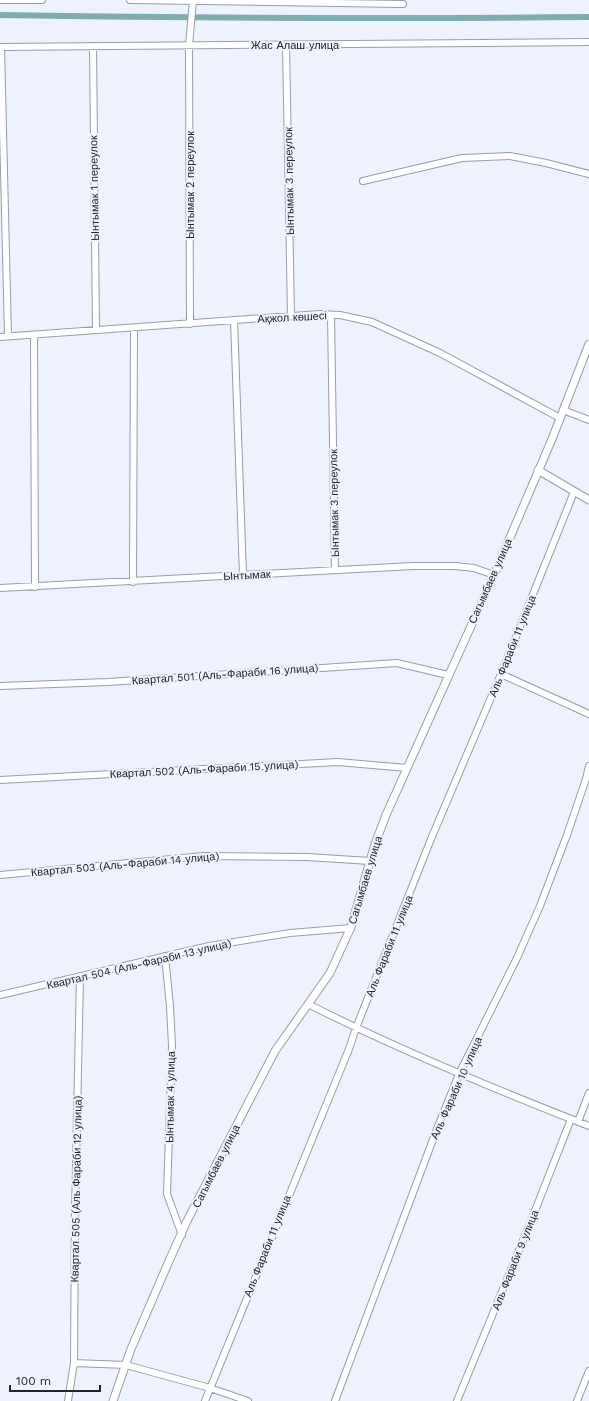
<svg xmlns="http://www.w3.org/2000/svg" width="589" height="1401" font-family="'Work Sans',sans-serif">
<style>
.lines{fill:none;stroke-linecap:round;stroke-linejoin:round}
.canal{stroke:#7dadaf;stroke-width:6}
.minor-casing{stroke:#989ca6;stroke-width:8}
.tertiary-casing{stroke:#989ca6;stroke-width:9}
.minor{stroke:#fff;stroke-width:6}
.tertiary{stroke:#fff;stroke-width:7}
.labels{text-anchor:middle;stroke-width:4;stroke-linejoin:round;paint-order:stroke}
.street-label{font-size:11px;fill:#232528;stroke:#edf2fc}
</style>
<rect width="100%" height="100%" fill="#edf2fc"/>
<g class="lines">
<path class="canal" d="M0,15c196,3 393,4 589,2"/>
<defs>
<path id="minor" d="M0,0h42
M130,0l273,4
M286,45l5,271
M93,46l3,284
M0,47l589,-5
M1,47l7,289
M363,181l99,-23 48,-2 36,7 43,11
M331,315l4,255
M234,320l9,255
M190,324l-1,-278 4,-46
M34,335l1,252
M0,337l320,-23 20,1 32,7 68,31 120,65
M563,410l26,10
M133,582l1,-254
M0,588l413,-22h42l19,2 20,7
M501,674l88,40
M0,686l108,-4 289,-19 51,12
M0,780l338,-18 69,6
M0,875l204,-19 103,1 63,4
M165,956l5,50 2,39 -5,149 15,41
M0,995l209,-49 81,-13 61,-5
M308,1004c91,46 186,85 281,122
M578,1122l11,-29
M74,1363l52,2 84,23 38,13
M68,1401l6,-38 1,-150 5,-237
M205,1401l144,-352 7,-21 75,-189 70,-165 73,-182
M335,1401l100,-267 24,-60 58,-116 23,-52 27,-71 19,-56 3,-13
M457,1401l74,-180 40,-102
M577,1401l12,-30"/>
<path id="tertiary" d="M538,470l51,30
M113,1401l18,-52 38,-88 18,-40 88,-170 55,-78 21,-46 24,-83 11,-29 108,-240 58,-136 37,-95"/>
</defs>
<use href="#minor" class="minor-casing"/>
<use href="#tertiary" class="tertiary-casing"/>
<use href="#minor" class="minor"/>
<use href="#tertiary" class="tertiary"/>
</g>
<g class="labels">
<g class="street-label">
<text x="295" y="49">Жас Алаш улица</text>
<text transform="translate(289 181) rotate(-91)" y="4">Ынтымак 3 переулок</text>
<text transform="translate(190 185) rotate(-90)" y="4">Ынтымак 2 переулок</text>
<text transform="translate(94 188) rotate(-91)" y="4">Ынтымак 1 переулок</text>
<text transform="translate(292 317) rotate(-3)" y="4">Ақжол көшесі</text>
<text transform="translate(334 503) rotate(-91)" y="4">Ынтымак 3 переулок</text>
<text transform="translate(247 575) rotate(-3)" y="4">Ынтымак</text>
<text transform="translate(490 581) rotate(-66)" y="4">Сагымбаев улица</text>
<text transform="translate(512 646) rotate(-68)" y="4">Аль Фараби 11 улица</text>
<text transform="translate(225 674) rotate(-4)" y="4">Квартал 501 (Аль-Фараби 16 улица)</text>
<text transform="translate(204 769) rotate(-3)" y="4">Квартал 502 (Аль-Фараби 15 улица)</text>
<text transform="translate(125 864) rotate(-5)" y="4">Квартал 503 (Аль-Фараби 14 улица)</text>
<text transform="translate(365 880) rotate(-73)" y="4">Сагымбаев улица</text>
<text transform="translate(389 946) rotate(-68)" y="4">Аль Фараби 11 улица</text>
<text transform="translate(139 964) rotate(-13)" y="4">Квартал 504 (Аль-Фараби 13 улица)</text>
<text transform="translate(456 1088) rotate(-66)" y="4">Аль Фараби 10 улица</text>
<text transform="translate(170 1097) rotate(-89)" y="4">Ынтымак 4 улица</text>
<text transform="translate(216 1166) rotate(-63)" y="4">Сагымбаев улица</text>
<text transform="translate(76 1189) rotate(-89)" y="4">Квартал 505 (Аль Фараби 12 улица)</text>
<text transform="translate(267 1246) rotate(-68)" y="4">Аль Фараби 11 улица</text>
<text transform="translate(515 1260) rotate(-68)" y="4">Аль Фараби 9 улица</text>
</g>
</g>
<path d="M10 1385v6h90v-6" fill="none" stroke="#232528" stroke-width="2"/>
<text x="16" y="1385" font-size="12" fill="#232528" stroke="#edf2fc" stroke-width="3" paint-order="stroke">100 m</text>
</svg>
